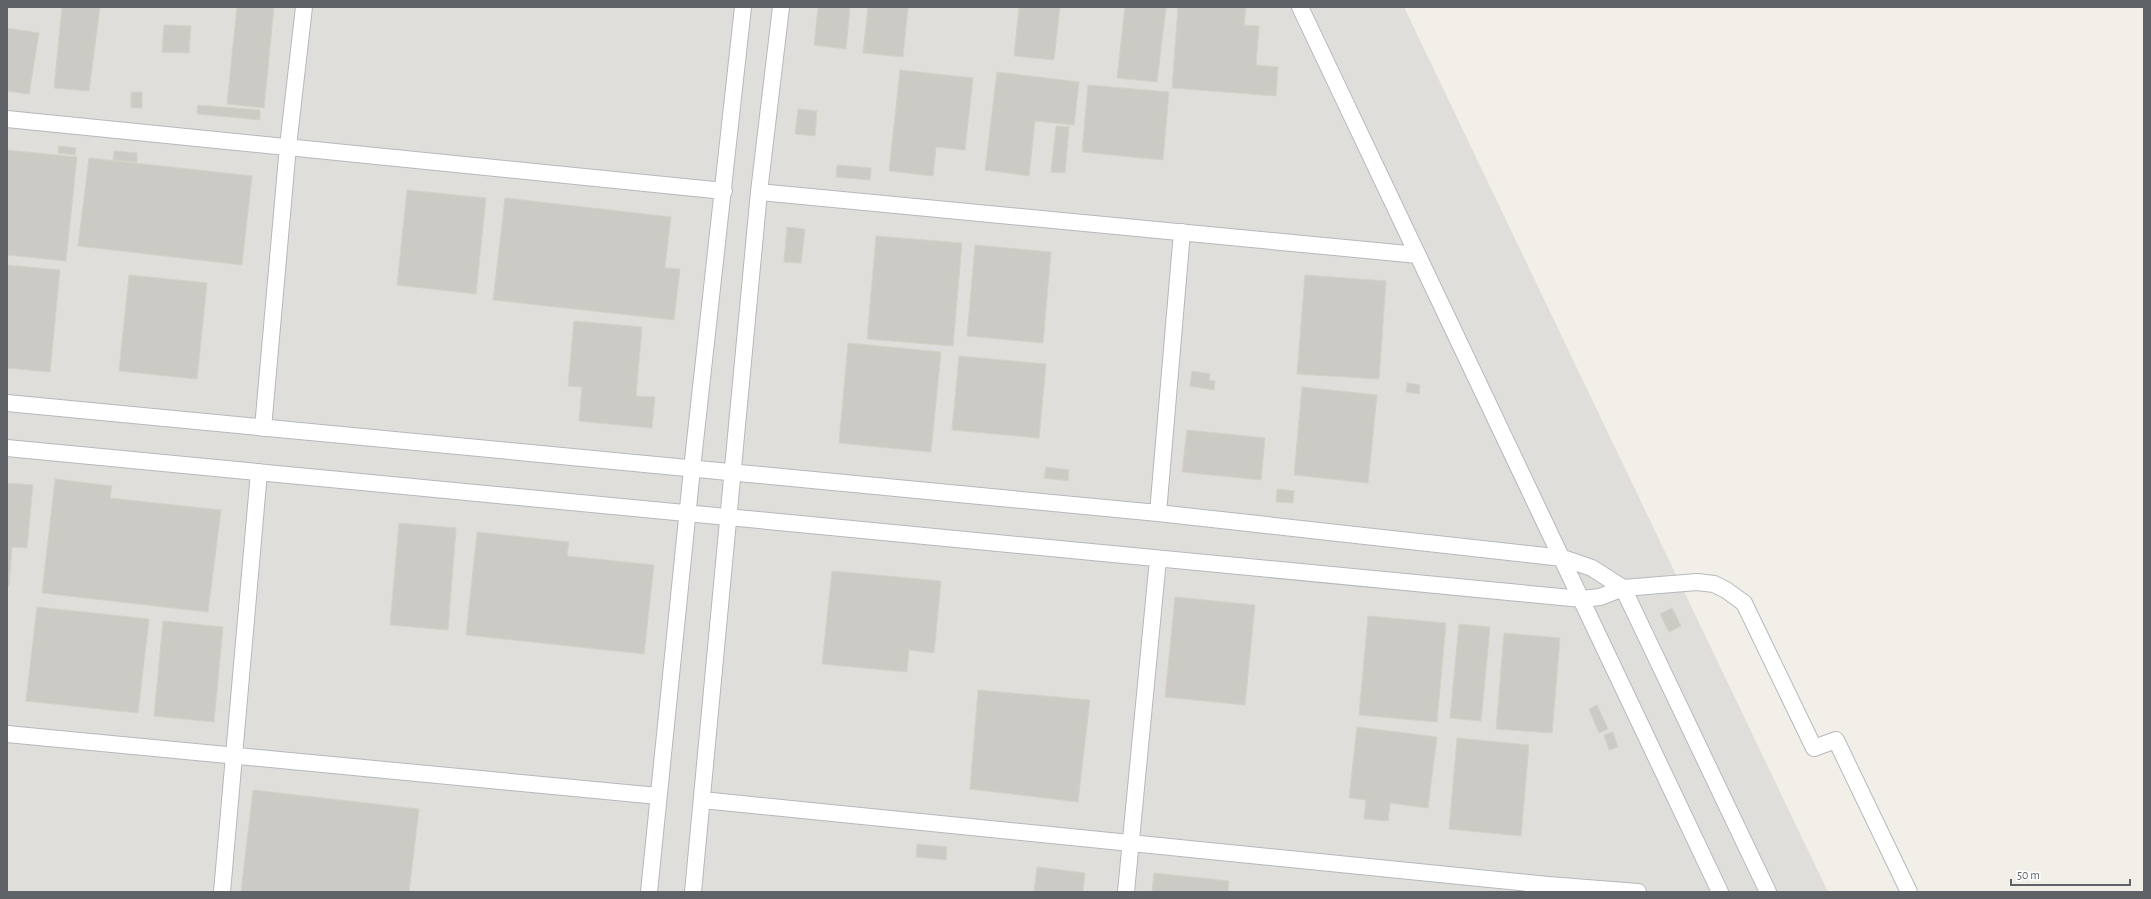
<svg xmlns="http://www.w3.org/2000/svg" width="2151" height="899" font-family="'Alegreya Sans',sans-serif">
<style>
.industrial{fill:#e0deda}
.building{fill:#cccac5;stroke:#d6d1c6}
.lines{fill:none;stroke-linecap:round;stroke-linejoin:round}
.minor-casing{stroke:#b5b8bc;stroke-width:18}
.minor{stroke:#fff;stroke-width:16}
</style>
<rect width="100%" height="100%" fill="#f1efe8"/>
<path class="industrial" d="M7,7h1397l424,885h-1821z"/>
<path class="building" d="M62,7h38l-11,84 -35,-3z
M237,7h37l-10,101 -37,-4z
M818,7h32l-4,42 -32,-4z
M868,7h40l-5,50 -40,-4z
M1019,7h41l-6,53 -40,-4z
M1125,7h41l-9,75 -40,-4z
M1178,7h68l-2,18 15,1 -3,39 22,2 -2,29 -104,-8z
M164,25l27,1 -2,27 -27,-1z
M7,28l32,5 -10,61 -22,-3z
M900,70l73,8 -8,72 -29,-3 -3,29 -44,-5z
M997,72l82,10 -5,43 -39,-4 -6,55 -44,-6z
M1088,85l81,7 -6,68 -81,-8z
M131,92h11v16h-11z
M198,105l62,5v10l-63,-6z
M798,109l19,2 -2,25 -20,-2z
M1056,126l13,1 -4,46 -14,-1z
M59,146l17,2 -1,7 -17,-2z
M7,150l70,7 -11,104 -59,-6z
M114,151l23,2v9l-24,-2z
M89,158l163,18 -10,89 -164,-19z
M837,165l34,3 -1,12 -34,-3z
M407,190l79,8 -10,96 -79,-9z
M505,198l166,19 -6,51 15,1 -6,51 -181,-20z
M787,227l18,2 -4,34 -17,-1z
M876,236l86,7 -9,103 -86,-7z
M975,245l76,7 -8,91 -76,-7z
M7,265l53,5 -10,102 -43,-4z
M129,275l78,8 -10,96 -78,-8z
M1305,275l81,6 -7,98 -82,-5z
M574,321l68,6 -6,69 19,1 -3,31 -73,-7 3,-34 -14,-1z
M848,343l93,9 -10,100 -92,-9z
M959,356l87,8 -7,74 -87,-8z
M1192,371l18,3 -1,6 6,1 -1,9 -24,-4z
M1407,383l13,2 -1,9 -13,-2z
M1302,387l75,8 -9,88 -74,-8z
M1187,430l78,8 -4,42 -79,-8z
M1046,467l23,3 -1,11 -24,-3z
M55,479l57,7 -2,12 111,12 -13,102 -166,-19z
M7,483l26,2 -6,63 -15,-1 -3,39h-2z
M1277,489l17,2 -1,12 -17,-1z
M399,523l57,5 -8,102 -58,-5z
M477,532l92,10 -2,14 87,9 -10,89 -178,-19z
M832,571l109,10 -7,72 -25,-3 -2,22 -85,-8z
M1175,597l80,8 -10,100 -80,-8z
M37,607l112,12 -11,94 -112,-12z
M1672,608l9,18 -12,6 -9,-18z
M1368,616l78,7 -9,99 -78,-7z
M163,621l60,6 -9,95 -60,-6z
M1459,624l31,3 -9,94 -31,-3z
M1504,633l56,5 -8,95 -56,-4z
M978,690l112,10 -12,102 -108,-13z
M1597,705l11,24 -9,4 -10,-24z
M1357,727l80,10 -9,71 -38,-5 -2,18 -24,-2 2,-19 -17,-2z
M1613,732l5,15 -9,3 -5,-15z
M1457,738l72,7 -8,91 -72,-7z
M253,790l166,19 -10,83h-168z
M917,844l30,3 -1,13 -30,-3z
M1037,867l48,6 -2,19h-49z
M1154,873l75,8 -1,11h-76z"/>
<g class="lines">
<defs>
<path id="minor" d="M1300,7l420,885
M7,119l717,72
M759,192l659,63
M7,403l1151,110 405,45 29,10 31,20 145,304
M263,428l25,-282 16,-139
M7,448l1575,151 18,-2 23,-9 74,-6 17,2 12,6 18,13 70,145 22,-8 73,152
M1158,513l24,-281
M7,734l651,62
M702,800l846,85 90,7
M222,892l37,-420
M649,892l43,-423 51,-462
M693,892l66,-700 22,-185
M1126,892l32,-333"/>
</defs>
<use href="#minor" class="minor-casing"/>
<use href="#minor" class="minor"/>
</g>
<rect width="2151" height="899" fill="none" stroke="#5f6368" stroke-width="16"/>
<path d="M2011 879v6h119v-6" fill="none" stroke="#5f6368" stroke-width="2"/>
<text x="2017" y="879" font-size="12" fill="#5f6368" stroke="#ffffff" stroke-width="3" paint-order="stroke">50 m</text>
</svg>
